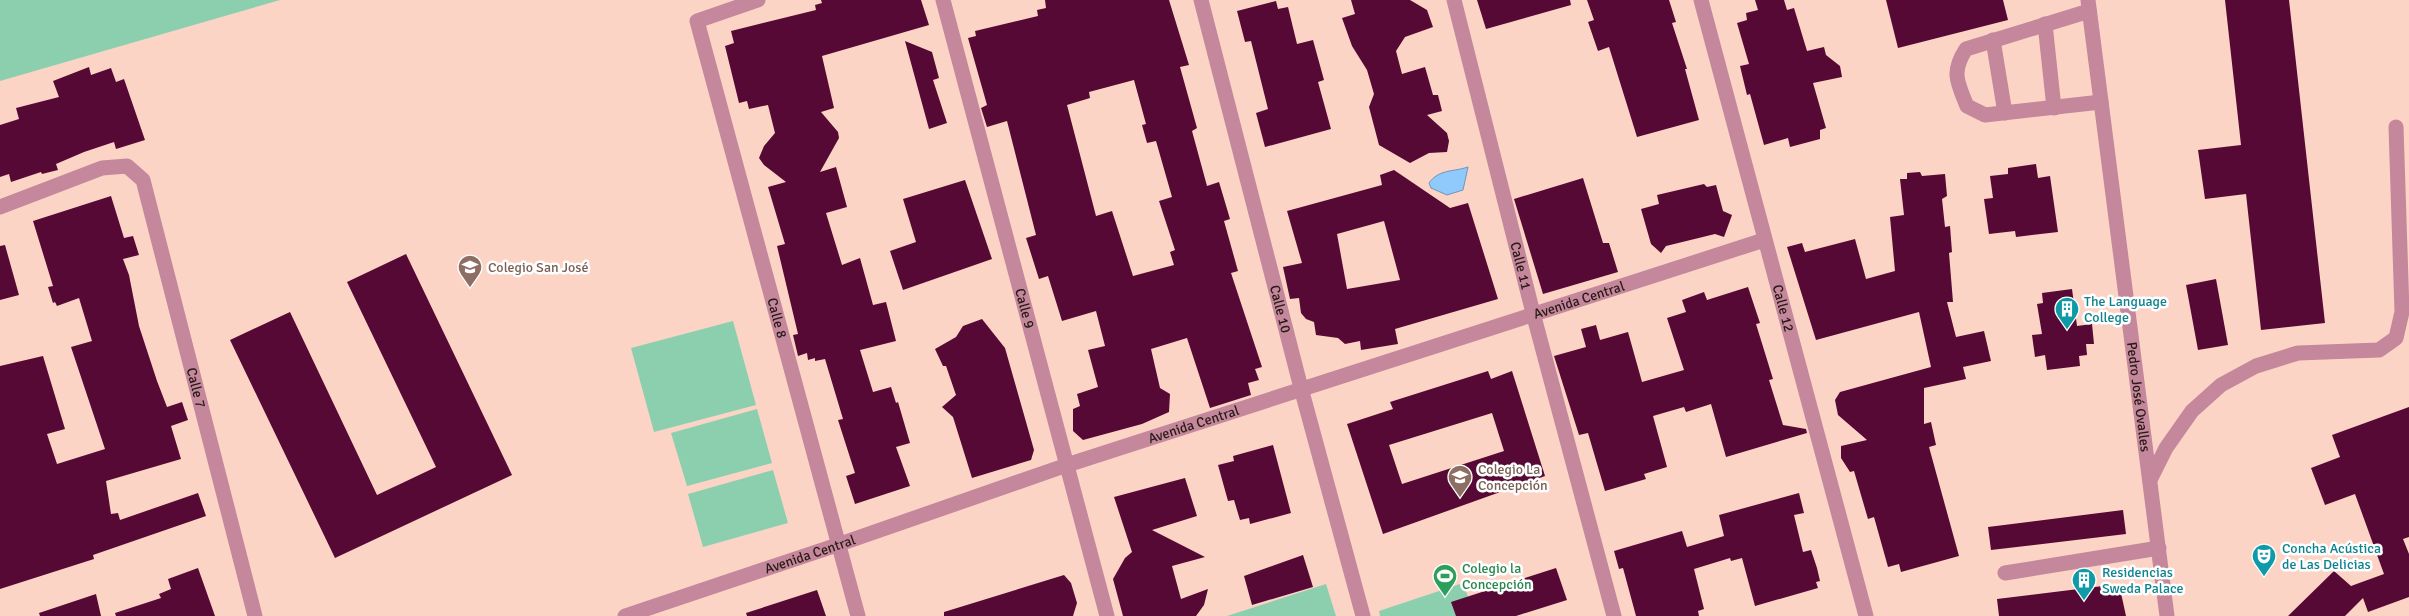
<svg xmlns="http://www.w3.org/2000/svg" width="2409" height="616" font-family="Signika,sans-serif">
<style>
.green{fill:#8ccfae}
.water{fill:#90cafc;stroke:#7195b7}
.building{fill:#570935;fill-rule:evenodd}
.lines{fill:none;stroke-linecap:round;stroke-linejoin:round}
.minor{stroke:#c4879c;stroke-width:15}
.labels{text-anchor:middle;stroke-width:5;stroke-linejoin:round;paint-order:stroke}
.street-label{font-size:14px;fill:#281a15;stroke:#fff}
.education-label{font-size:14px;fill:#785e54;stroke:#fff;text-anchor:start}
.culture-label{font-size:14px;fill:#0d838f;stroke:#fff;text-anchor:start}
.leisure-label{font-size:14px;fill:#27864d;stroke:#fff;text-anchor:start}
</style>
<rect width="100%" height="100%" fill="#fcd4c6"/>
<path class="green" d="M0,0h280l-280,81z
M733,321l23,84 -102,27 -23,-84z
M757,409l15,54 -85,23 -16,-53z
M773,470l15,53 -85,24 -15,-53z
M1463,583l12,33h-95l-1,-5z
M1326,584l10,32h-109z"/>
<path class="water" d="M1468,167l-5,23 -16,5 -16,-7 -2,-5c10,-14 24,-11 39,-16z"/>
<path class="building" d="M821,0h100l8,25 -107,31 12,52 -13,4 17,20 1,6 -19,34 16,-5 11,40 -21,6 16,52 18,-7 13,47 13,-3 10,39 -36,9 13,42 18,-5 5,16 2,-1 12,41 -14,4 14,39 -55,18 -9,-28 9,-3 -17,-53 5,-1 -18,-60 -10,2v-3l-7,2 -1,-7 -9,3 -5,-21 5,-1 -21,-88 8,-2 -17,-57 18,-5 -22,-17 -5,-7 5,-12 11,-13 -7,-28 -19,4 -2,-8 -8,2 -14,-57 9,-3 -3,-12 85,-21 -1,-5 7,-2z
M1045,0h124l20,65 -9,2 17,61 -5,3 15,55 12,-4 11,37 -6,2 14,50 -7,2 31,94 -7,2 4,11 -11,3 3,12 -41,13 -23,-70 -36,11 9,39 10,6 -1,18 -27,12 -59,16 -10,-9v-22l7,-3 -3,-12 21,-7 -10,-37 17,-4 -9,-35 -34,10 -14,-45 -9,3 -13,-41 10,-3 -29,-114 -20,6 -6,-19 6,-3 -19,-67 8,-2 -1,-5 63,-15 -1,-6 9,-2zM1134,80l12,44 -4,1 5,18 9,-2 16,56 -13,4 16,49 -5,2 4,13 -41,11 -21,-65 -16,5 -29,-111 23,-7 -1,-6z
M1351,0h59l17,10 6,17 -28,10 -9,14 6,23 23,-7 8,28h5l4,16 -15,4 20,18 2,8 -2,11 -18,1 -19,10 -31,-18 -10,-38 5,-13 -7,-24 -15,-24 -10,-28 13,-4z
M1477,0h93l1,5 -85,24z
M1587,0h82l7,22 -4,1 15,46h-2l14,51 -62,17 -28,-90 -11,4 -10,-29 6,-2z
M1755,0h29l3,10 7,-2 13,43 17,-4 2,8 14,11 2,11 -29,6 13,45 -6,2v9l-30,8 -2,-9 -24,7 -14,-51 -3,1 -7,-29 9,-2 -12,-41 10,-3 -1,-7 12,-3z
M1886,0h117l5,20 -110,28z
M2225,0h64l36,323 -64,7 -15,-136 -41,5 -7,-49 43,-5z
M1276,1l2,8 10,-2 9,37 16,-4 11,40 -6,2 13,47 -66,18 -9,-34 12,-4 -17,-68 -6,1 -8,-31z
M905,41l27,11 7,26 -6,2 14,43 -18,6z
M89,67l2,8 20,-7 5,14 8,-3 21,61 -29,9 -2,-7 -30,10 -28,12 2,6 -16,4 -1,-2 -30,10 -2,-8 -9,3v-52l19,-6 -3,-11 43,-11 -6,-16z
M2036,164l2,14 12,-2 8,56 -42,5 -1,-6 -26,3 -5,-35 9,-1 -3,-22 18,-2v-6z
M1394,170l56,38 18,-5 30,96 -103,30 3,15 -37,6 -1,-9 -15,3 -7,-6 -22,-3 -2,-13 -8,-3 -5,-6 -2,-15 -9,1 -7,-32 19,-4 -15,-52 95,-26 -2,-10zM1384,221l16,59 -53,9 -10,-55z
M1920,172l2,4 23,-2 2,22 -5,3 3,28 5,-1 2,26 -3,1 4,49h-6l9,35 28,-6 7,30 -28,6 3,12 -42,9v36l7,-2 5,23 -7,2 30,109 -58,16 -2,-8 -11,3 -14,-50 -6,2 -14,-48 -4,1 -9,-14v-12l26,-6 -29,-25 -3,-15 5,-8 91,-25 -12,-55 -103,28 -29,-93 15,-4 3,9 50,-13 11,40 29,-8 -5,-54 14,-2 -4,-36h7v-6z
M1583,178l20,65h6l9,29 -75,22 -29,-95z
M965,180l27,79 -89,31 -13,-39 26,-9 -13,-43z
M1704,184l3,3 9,-2 7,26 9,4 -8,22 -9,-3 -49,12 -5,7 -10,-9 -10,-35 18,-5 -2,-9z
M111,196l13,42 9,-2 6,19 -16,4 6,16 10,51 18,55 10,26 15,-5 6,18 -17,6 10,33 -75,22 5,33 7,-1 2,7 78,-27 8,23 -113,39 1,4 -94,30v-223l43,-10 22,73 -18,5 10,30 48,-15 -34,-102 21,-6 -13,-43 -22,8 -2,-4 -2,1 -5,-16 5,-1 -20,-65z
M5,245l14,50 -19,5v-54z
M406,254l106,221 -177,83 -105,-218 60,-28 87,183 59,-28 -89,-185z
M2216,279l12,66 -30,5 -12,-65z
M1748,287l12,36 -4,1 17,55 -4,1 14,45 23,4 1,4 -81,24 -15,-53 -25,8 -2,-5 -31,9 14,51 -23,7 2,5 -41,12 -17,-58 -9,2 -25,-79 32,-9 -5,-18 15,-4 4,15 28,-8 14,50 42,-12 -17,-52 19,-6 -4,-12 22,-8 3,8z
M2072,289l5,37 15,-2 2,20h-8l1,11 -8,1 1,10 -33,4 -2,-15 -10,2 -3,-22 10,-1 -5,-30 6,-1 -1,-10z
M982,319l23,29 29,102 -3,10 -59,18 -19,-61 -11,-10 14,-12 -10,-29h-3l-8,-17 21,-12 7,-11z
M1488,371l3,8 21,-8 33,105 -162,58 -36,-110 46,-15 -3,-7zM1492,413l12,38 -102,33 -13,-39z
M2409,407v130l-6,2 6,15v43l-41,15 -5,-14 -18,18h-57l46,-45 17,15 33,-12 -29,-80 -30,11 -14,-37 29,-11 -8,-22z
M1273,445l18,68 -41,11 -1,-6 -9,2 -6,-20 -6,1 -10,-36 16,-4 -1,-5z
M1185,478l12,38 -45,14 53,27 -33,9 9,33 27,-10 -4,16 -8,11h-73l-10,-37 12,-21 7,-6 -18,-55z
M1799,493l5,20 -10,2 9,37 8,-2 6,18 3,13 -4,1 2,6 -63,18 -13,-48 -11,3 -1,-3 -36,11 10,40 -6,2 1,5h-63l-13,-48 -4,1 -5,-18 68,-20 5,16 37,-11 -5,-21z
M2123,510l3,24 -135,16 -3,-23z
M1303,555l10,32 -61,18 -8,-29z
M198,568l17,48h-99l-1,-3 46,-15 -2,-4 12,-5 -3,-10z
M1556,568l11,32 -51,16h-60l-5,-14z
M1064,575l7,8 6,20 -4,13h-129v-4z
M2119,584l7,32h-127l-2,-17z
M817,590l9,26h-79l-1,-3z
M96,594l5,22h-61l-1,-3z"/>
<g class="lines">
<g class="minor">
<path id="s1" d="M758,0l-61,21 161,595"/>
<path id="s2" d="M943,0l164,616"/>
<path id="s3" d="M1201,0l100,388 62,228"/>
<path id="s4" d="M1454,0l79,313 81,303"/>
<path id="s5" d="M1701,0l165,616"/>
<path id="s6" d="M2088,0l79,616"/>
<path d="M2089,11l-123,38c-15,23 -9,33 1,57l18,9 116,-13"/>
<path d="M2045,24l9,84"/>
<path d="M1993,40l12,73"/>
<path id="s7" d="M0,207l102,-39 25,-2 16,14 112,436"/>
<path d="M2150,480l16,-32 26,-37 29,-26 35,-19 42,-13 81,-3 17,-12 6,-26 -6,-185"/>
<path d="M2005,573l154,-25"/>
<path id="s8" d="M625,616l215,-72 227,-79 697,-225"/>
</g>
</g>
<defs>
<symbol id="school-pin" viewBox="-11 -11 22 30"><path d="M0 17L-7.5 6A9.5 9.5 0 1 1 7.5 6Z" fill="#8d6e63" stroke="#fff"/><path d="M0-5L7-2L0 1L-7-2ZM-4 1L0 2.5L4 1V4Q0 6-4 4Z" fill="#fff"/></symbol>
<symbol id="building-pin" viewBox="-11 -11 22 30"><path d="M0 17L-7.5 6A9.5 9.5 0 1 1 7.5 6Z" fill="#0f9aa8" stroke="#fff"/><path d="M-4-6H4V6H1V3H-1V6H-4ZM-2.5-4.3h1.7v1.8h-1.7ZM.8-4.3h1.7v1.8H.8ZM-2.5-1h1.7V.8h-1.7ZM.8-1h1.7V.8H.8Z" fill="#fff"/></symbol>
<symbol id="theatre-pin" viewBox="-11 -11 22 30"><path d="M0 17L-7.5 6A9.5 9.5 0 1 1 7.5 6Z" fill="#0f9aa8" stroke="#fff"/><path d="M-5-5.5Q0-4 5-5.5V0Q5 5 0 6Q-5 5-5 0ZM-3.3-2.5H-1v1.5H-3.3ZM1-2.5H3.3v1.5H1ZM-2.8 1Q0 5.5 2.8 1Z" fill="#fff"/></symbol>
<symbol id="stadium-pin" viewBox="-11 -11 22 30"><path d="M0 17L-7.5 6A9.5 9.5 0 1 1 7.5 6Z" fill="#2e9e5b" stroke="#fff"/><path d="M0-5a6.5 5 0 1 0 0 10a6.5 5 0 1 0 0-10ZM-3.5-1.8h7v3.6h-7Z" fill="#fff"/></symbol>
</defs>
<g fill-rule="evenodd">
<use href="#school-pin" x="456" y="253" width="28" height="38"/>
<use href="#building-pin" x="2053" y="295" width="28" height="38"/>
<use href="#school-pin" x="1446" y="463" width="28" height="38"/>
<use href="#theatre-pin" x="2250" y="542" width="28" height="38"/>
<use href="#stadium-pin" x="1431" y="562" width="28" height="38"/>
<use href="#building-pin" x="2070" y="566" width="28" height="38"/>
</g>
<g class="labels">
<g class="street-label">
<text dy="5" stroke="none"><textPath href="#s4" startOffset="274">Calle 11</textPath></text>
<text dy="5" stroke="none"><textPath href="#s8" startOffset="1005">Avenida Central</textPath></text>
<text dy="5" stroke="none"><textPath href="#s2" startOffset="319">Calle 9</textPath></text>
<text dy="5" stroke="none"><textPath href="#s3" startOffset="319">Calle 10</textPath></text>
<text dy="5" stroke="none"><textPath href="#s5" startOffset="319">Calle 12</textPath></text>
<text dy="5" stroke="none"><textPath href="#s1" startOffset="372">Calle 8</textPath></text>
<text dy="5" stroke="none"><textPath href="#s7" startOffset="370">Calle 7</textPath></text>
<text dy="5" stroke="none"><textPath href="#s6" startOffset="400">Pedro José Ovalles</textPath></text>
<text dy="5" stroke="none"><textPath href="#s8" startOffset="600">Avenida Central</textPath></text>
<text dy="5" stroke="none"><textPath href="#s8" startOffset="195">Avenida Central</textPath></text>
</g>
<g class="education-label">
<text x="488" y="272">Colegio San José</text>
<text x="1478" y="474">Colegio La<tspan x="1478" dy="16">Concepción</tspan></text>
</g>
<g class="culture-label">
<text x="2084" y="306">The Language<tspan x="2084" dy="16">College</tspan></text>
<text x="2282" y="553">Concha Acústica<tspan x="2282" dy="16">de Las Delicias</tspan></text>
<text x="2102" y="577">Residencias<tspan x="2102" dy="16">Sweda Palace</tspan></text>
</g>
<g class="leisure-label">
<text x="1462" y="573">Colegio la<tspan x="1462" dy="16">Concepción</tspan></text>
</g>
</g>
</svg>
